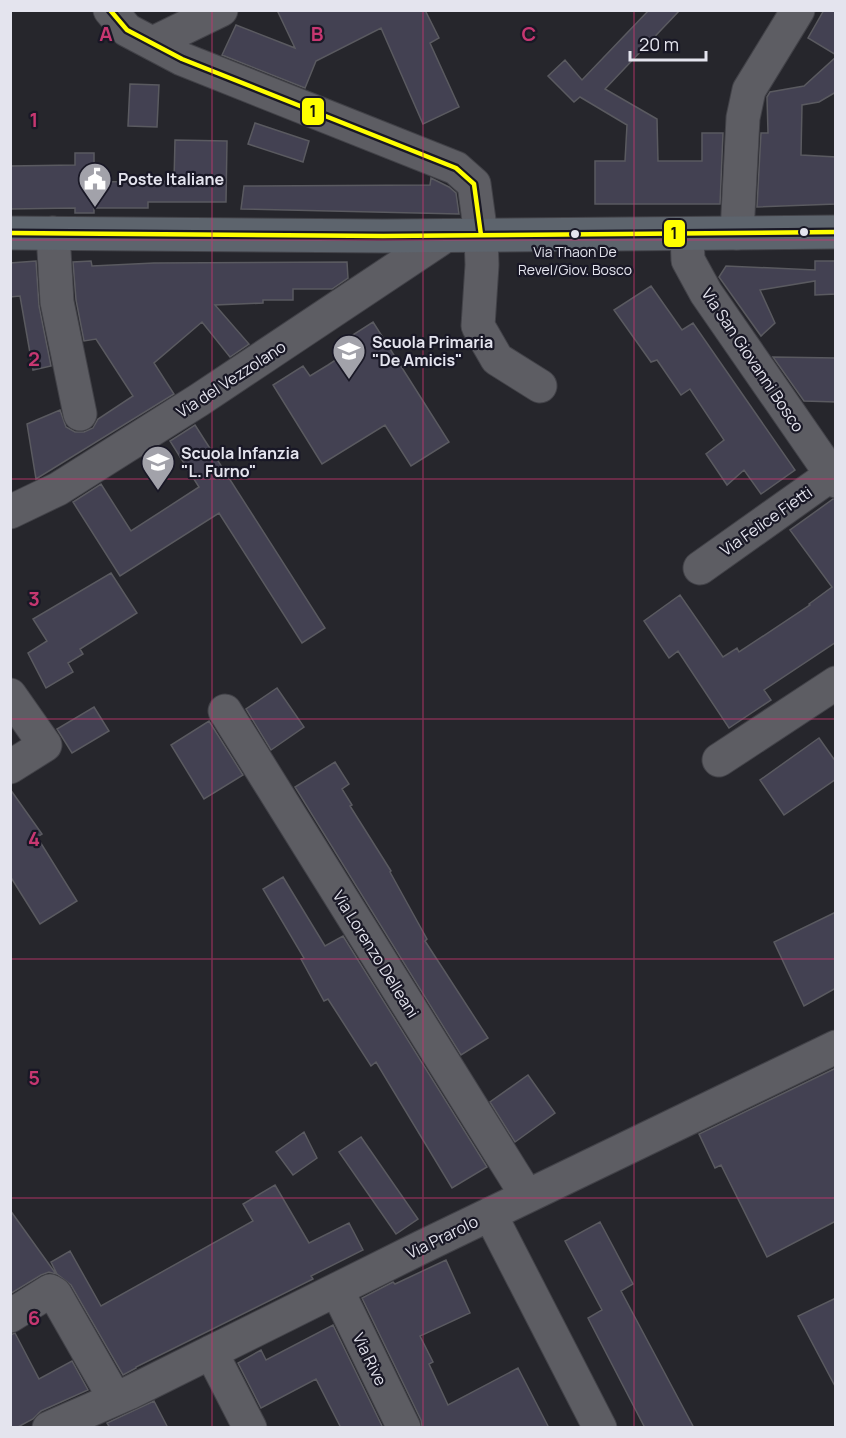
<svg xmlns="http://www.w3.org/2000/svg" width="846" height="1438" font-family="Manrope,sans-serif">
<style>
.building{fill:#434152;stroke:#5a5a60;stroke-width:1.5}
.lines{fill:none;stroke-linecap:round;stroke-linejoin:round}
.minor-casing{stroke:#424248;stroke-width:35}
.major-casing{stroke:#424248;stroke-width:35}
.minor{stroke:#5d5d63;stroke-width:33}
.major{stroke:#5d646d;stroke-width:33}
.bus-1-casing{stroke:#191826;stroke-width:9}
.bus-1{stroke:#ff0;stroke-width:4.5}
.grid{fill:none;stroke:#c73771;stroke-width:1.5;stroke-opacity:0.55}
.bus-dot{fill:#e4e4ee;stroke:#191826;stroke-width:2}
.labels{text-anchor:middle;stroke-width:4.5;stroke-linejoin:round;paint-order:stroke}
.bus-label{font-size:14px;fill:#e4e4ee;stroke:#191826}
.poi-label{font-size:16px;font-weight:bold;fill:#e4e4ee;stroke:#191826;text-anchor:start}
.street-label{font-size:16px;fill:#e4e4ee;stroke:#191826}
.grid-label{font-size:20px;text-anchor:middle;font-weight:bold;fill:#c73771;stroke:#191826;stroke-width:4.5;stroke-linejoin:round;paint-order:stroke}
.line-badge{stroke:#191826;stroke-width:2}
.pale-badge-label{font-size:16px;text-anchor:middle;font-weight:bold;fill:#111}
</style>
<rect width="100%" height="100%" fill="#26262c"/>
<path class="building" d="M277,10h148l14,28 -9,5 29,64 -36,17 -42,-96 -65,33 -11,27 -83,-33 14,-30 59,23z
M649,10h31l-75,79 52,30 1,42h44v-28h21l-3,71h-125v-43h30l2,-36 -47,-28 -6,5 -26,-26 17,-16 17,20z
M824,10h12v45l-28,-17z
M836,57v35l-17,10 -17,3 -1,50 35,2v47l-79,3 4,-74h7l-1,-36 3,-5 34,-6z
M130,84l29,1 -2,42 -29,-1z
M255,123l54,18 -6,21 -55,-18z
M175,140l52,1 -1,61h-78v6h-54v5h-19v-5l-65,1v-43l65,-1v-12h19v29l80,-1z
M431,178l18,9 7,6 3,21 -218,-5 3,-23 186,-1z
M36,261l3,45 12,60 -18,4 -13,-74 -10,1v-34z
M91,261l1,5 62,-3 193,-1 1,16 -16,11h-39v11h-30v3l-48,2 34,39 -19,13 -28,-35 -48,41 20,31 -138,85 -9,-55 33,-14 6,17 9,5h9l9,-4 5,-9 35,-23 -37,-57 -12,2 -8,-41 -3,-38z
M815,261h21v33l-21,1v-14l-55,9 15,33 -14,13 -42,-59 7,-11 89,4z
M651,286l31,44 11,-7 102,147 -34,24 -17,-24 -17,15 -21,-31 18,-14 -34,-51 -9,6 -24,-35 -6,2 -37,-52z
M373,322l76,120 -38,24 -26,-41 -63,39 -49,-79 30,-19 7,10 18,-11 26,-17 -6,-10z
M773,357l63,1v44l-32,-1z
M195,425l130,203 -23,15 -83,-130 -99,63 -47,-74 28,-18 30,47 68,-44 -29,-46z
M833,499h3v143l-72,48 7,10 -42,28 -51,-77 -9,7 -25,-37 36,-26 43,62 14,-9 2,4 71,-47 -1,-1 23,-17 -42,-57z
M111,573l26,40 -57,36 3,5 -15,9 5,9 -27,16 -18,-35 19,-12 -14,-22z
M277,688l27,39 -33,23 -25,-41z
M94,707l15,24 -37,22 -15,-24z
M209,721l34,54 -39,24 -33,-54z
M819,738l17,24v17l-52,36 -24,-35z
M335,762l14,22 -7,5 10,16 -2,1 41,65 -1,1 37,67 -2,2 63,97 -27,17 -166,-268z
M10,789l32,45 -5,3 40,64 -37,23 -30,-48z
M283,877l42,69 18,-10 144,231 -35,21 -76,-126 -5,4 -43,-67 -4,2 -23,-42 3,-1 -41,-69z
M836,912v76l-32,18 -30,-64z
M836,1068v153l-69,36 -46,-92 -6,3 -16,-34z
M528,1075l27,38 -40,29 -25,-40z
M304,1132l13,26 -24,17 -17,-23z
M361,1137l57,82 -22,15 -57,-82z
M275,1185l34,58 40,-20 14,27 -52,26 2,3 -177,88v1l-13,7 -52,-90 -14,-11 -6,-12 19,-11 31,55 152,-85 -10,-17z
M10,1210l46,64 -7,-2 -8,3 -31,19z
M600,1222l33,62 -12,7 73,137h-49l-57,-110 14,-8 -37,-69z
M446,1260l24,53 -50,23 13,26 -4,2 19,41 70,-37 31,60h-127l-1,-8 -59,-122 31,-16 2,2z
M836,1298v90l-38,-72z
M333,1325l50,103h-42l-25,-49 -55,29 -23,-45 23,-13 5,10z
M15,1333l24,46 33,-18 16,29 -47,21 -8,8 -17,9h-6v-93z
M154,1401l14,27h-58l-3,-5z"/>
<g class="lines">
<defs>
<path id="minor" d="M110,10l17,20 55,29 274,109 18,16 7,51 1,30 -4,61 19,33 43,27
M153,43l68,-33
M53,233l4,69 23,112
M737,233l6,-115 6,-28 49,-80
M687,234l1,26 18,33 130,188
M10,512l48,-23 141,-89 246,-164
M700,568l131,-93
M10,695l35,50 -35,22
M225,711l302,485
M719,760l117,-77
M490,1214l110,214
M337,1290l67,138
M10,1316l40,-25 5,3 60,105
M211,1352l39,76
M49,1428l80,-35 293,-146 414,-200"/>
<path id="major" d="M10,233l373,3 453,-4"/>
</defs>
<use href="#minor" class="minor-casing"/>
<use href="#major" class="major-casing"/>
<use href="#minor" class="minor"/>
<use href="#major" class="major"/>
<defs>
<path id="bus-1" d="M110,10l17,20 55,29 274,109 18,16 7,51
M10,233l373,3 453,-4"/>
</defs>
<use href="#bus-1" class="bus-1-casing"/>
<use href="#bus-1" class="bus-1"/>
</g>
<path class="grid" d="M212,10v1418M423,10v1418M634,10v1418M10,240h826M10,479h826M10,719h826M10,959h826M10,1198h826"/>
<defs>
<symbol id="civic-pin" viewBox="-11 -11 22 30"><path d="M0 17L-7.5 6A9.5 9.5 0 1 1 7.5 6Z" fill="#a2a2aa" stroke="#191826"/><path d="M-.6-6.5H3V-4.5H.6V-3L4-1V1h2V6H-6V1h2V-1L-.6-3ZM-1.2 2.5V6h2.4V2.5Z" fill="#fff"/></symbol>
<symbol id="school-pin" viewBox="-11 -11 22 30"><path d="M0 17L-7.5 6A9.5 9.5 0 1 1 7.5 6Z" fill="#a2a2aa" stroke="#191826"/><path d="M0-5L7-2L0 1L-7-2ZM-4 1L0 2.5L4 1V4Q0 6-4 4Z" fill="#fff"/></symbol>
</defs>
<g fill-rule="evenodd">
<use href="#civic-pin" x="76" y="160" width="38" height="52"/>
<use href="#school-pin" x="330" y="332" width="38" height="52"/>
<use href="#school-pin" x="139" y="443" width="38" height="52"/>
</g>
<g class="bus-dot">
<circle cx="804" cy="232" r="5"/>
<circle cx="575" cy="234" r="5"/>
</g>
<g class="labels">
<g class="bus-label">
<text x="575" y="257">Via Thaon De<tspan x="575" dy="18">Revel/Giov. Bosco</tspan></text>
</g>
<g class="poi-label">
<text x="118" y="185">Poste Italiane</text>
<text x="372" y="348">Scuola Primaria<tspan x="372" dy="18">"De Amicis"</tspan></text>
<text x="181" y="459">Scuola Infanzia<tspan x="181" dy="18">"L. Furno"</tspan></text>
</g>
<g class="street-label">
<text transform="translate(753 360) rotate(56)" y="6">Via San Giovanni Bosco</text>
<text transform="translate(231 379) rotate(-33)" y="6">Via del Vezzolano</text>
<text transform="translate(766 521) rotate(-35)" y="6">Via Felice Fietti</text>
<text transform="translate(376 954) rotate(58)" y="6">Via Lorenzo Delleani</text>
<text transform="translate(442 1237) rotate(-26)" y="6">Via Prarolo</text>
<text transform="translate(370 1359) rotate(64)" y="6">Via Rive</text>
</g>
</g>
<g class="grid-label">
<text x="106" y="41">A</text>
<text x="317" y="41">B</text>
<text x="529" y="41">C</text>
<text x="34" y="127">1</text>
<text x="34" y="366">2</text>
<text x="34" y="606">3</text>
<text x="34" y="846">4</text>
<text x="34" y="1085">5</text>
<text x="34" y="1325">6</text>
</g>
<g class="line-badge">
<rect x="301" y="97" width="24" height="29" rx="6" fill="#ff0"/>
<rect x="663" y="219" width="23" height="29" rx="6" fill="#ff0"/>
</g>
<g class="pale-badge-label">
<text x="313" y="117">1</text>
<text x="674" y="239">1</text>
</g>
<rect width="846" height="1438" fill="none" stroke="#e4e4ee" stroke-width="24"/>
<path d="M630 51v9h76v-9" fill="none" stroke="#e4e4ee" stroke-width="3"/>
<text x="639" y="51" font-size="18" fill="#e4e4ee" stroke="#191826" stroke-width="4.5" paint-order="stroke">20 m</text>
</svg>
